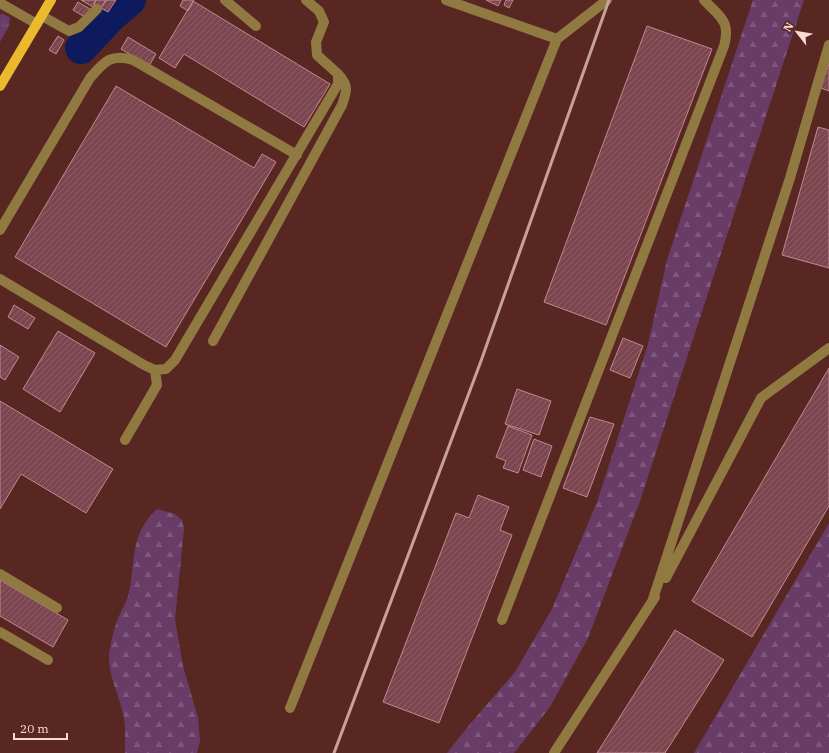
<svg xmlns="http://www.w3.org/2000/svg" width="829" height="753" font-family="'IBM Plex Serif',serif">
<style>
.grass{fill:url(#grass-tufts)}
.forest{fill:url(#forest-firs)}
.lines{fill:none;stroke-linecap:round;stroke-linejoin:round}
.river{stroke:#0d1a5e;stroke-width:32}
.building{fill:url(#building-hatch);stroke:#c38792}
.minor{stroke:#917a41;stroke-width:10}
.major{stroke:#eab92d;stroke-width:10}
.rail{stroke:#c7a09c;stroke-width:3}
</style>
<defs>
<pattern id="grass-tufts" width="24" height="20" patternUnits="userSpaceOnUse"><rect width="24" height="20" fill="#683c67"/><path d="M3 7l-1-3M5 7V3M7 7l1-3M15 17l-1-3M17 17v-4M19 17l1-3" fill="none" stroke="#7e587c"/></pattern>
<pattern id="forest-firs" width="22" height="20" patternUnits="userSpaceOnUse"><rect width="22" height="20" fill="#683c67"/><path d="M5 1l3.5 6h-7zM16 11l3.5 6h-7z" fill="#7e587c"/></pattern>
<pattern id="building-hatch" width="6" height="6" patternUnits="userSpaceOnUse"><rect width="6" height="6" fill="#7b4650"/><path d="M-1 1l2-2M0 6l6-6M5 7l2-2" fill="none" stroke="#8f6068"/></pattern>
</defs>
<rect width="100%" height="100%" fill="#592722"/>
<path class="grass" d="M2,13l8,5 -1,8 -9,16v-27z"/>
<path class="forest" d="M753,0h51l-164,501 -52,137 -38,69 -36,46h-67l23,-29 45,-52 37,-63 45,-107 51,-158 19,-84z
M157,509l18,5 7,6 2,8 -9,92 8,46 15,52 2,23 -3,12h-72c0,-13 1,-27 -2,-40 -4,-17 -13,-35 -14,-53 0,-14 5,-31 10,-44 3,-7 7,-13 9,-20 9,-34 0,-60 29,-87z
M829,523v230h-135z"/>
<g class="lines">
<path class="river" d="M81,48l30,-32 19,-16"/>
</g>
<path class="building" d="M81,0h15l-3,7z
M96,0h10l-5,8 -7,-4z
M106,0h10l-8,12 -7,-4z
M183,0h11l-6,11 -8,-5z
M486,0h15l-3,6z
M506,0h7l-4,8 -5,-3z
M193,1l137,83 -26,43 -120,-73 -9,14 -16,-10z
M78,2l12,7 -5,8 -12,-7z
M647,26l65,23 -106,276 -62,-23z
M58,36l6,4 -8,14 -7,-4z
M128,37l28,17 -7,12 -28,-17z
M829,62v29l-8,-3z
M116,86l138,82 8,-14 14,8 -110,185 -151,-90z
M818,127l11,3v138l-47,-13z
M14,305l21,13 -7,11 -20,-12z
M58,331l37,22 -35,59 -37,-23z
M623,338l20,8 -13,32 -20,-8z
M0,345l19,12 -14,23 -5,-3z
M829,368v138l-77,131 -60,-36z
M517,389l34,12 -12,34 -34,-11z
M0,401l113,68 -27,44 -65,-39 -21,35z
M590,417l24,7 -27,73 -24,-9z
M508,426l24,9 -14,38 -15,-5 3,-7 -10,-4z
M534,439l18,7 -11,31 -18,-7z
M478,495l31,12 -9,23 12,5 -73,188 -56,-21 73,-189 13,5z
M0,580l68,40 -15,27 -53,-31z
M675,630l49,30 -59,93h-68z"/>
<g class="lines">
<path class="minor" d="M225,0l31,26
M446,0l111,39 50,-39
M0,3l37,21
M42,16l27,15 10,-4 18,-18
M0,230l90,-152c14,-16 21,-25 43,-18l164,95
M0,279l144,86 11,5 11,-1 9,-9 163,-276v-10l-21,-19 -1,-13 8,-20 -5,-11 -13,-11
M213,341l129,-236c5,-14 7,-19 -4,-31
M125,440l32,-55 -2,-15
M0,574l57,34
M666,578l95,-180 68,-50
M652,602l138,-424 39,-133
M502,620l222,-574c7,-25 -4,-29 -20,-46
M0,632l48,28
M290,708l267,-669
M554,753l101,-156"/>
<path class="major" d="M0,86l51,-86"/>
<path class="rail" d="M334,753l147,-392 128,-361"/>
</g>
<g transform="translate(797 32) rotate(301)" stroke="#592722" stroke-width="3" paint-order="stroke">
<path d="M0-3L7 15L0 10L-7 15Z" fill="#fad9d5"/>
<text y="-6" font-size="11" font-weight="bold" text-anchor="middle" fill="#fad9d5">N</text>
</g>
<path d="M14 733v6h53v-6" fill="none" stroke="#fad9d5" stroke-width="2"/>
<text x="20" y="733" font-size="12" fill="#fad9d5" stroke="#592722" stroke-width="3" paint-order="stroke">20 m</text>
</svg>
